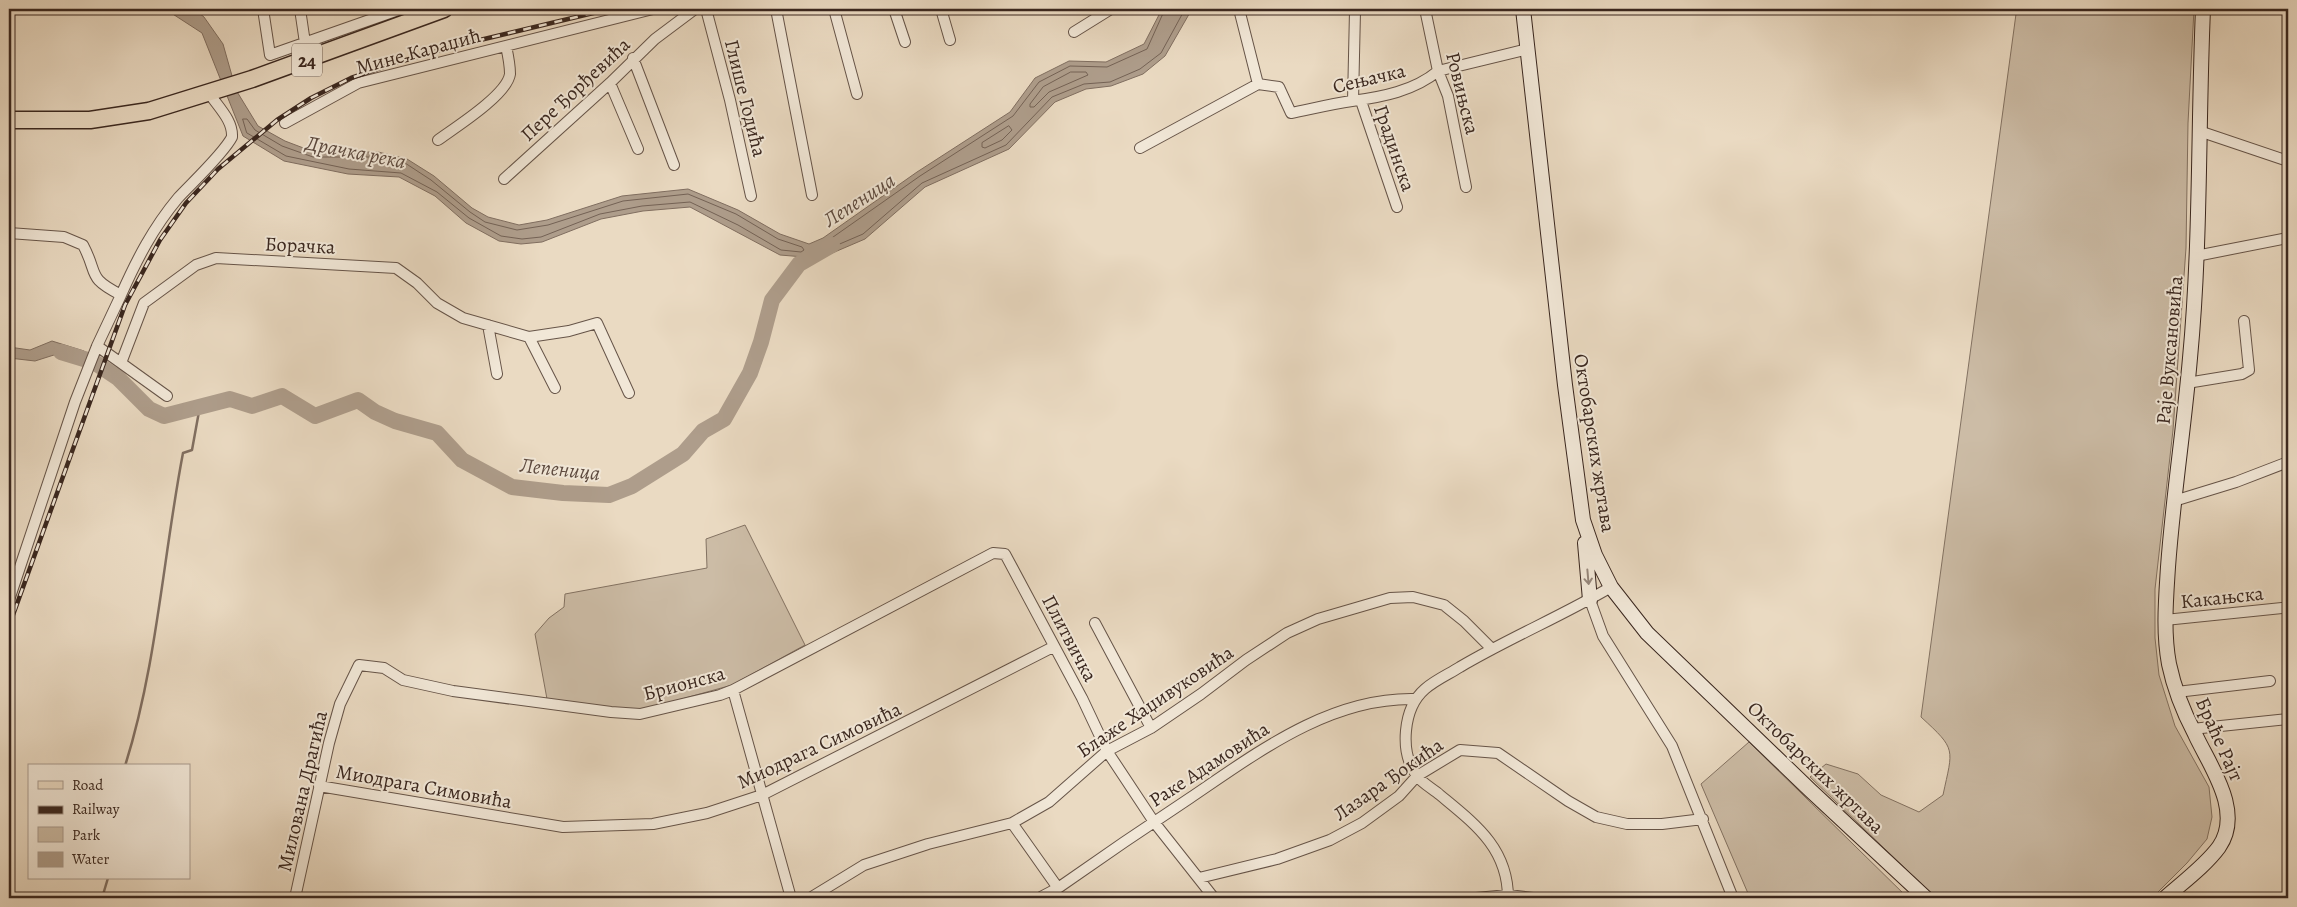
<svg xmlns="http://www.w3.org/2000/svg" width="2297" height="907" font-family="Alegreya,serif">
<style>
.green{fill:#ccbca6;stroke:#837262}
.water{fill:#ae9d8b;stroke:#806e60}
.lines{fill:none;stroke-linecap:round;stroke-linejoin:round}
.shore{stroke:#746255;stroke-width:1}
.stream{stroke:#806e60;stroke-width:2.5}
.river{stroke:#ae9d8b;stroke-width:16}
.street-casing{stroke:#665448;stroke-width:12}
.secondary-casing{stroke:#3a271f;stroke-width:16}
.primary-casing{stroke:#3a271f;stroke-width:19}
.street{stroke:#f1e7d7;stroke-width:10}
.secondary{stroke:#f1e7d7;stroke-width:14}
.primary{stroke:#eadac2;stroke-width:16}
.rail-casing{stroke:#3a271f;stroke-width:4.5}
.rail{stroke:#f1e7d7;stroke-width:2.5;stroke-dasharray:8;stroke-linecap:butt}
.oneway{stroke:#96877b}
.labels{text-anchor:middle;stroke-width:4;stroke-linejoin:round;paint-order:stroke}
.shield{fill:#f1e7d7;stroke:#716156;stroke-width:1}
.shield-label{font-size:19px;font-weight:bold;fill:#3a271f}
.street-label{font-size:20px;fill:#3a271f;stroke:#f1e7d7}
.water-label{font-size:21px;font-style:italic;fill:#5d4a3f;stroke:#f1e7d7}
</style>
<rect width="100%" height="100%" fill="#eadac2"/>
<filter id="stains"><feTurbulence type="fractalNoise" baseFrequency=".004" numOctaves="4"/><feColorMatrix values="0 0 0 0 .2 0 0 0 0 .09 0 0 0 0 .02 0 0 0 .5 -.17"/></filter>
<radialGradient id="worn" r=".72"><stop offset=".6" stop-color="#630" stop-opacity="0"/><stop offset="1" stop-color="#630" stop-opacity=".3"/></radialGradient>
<path class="green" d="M2023,9h171l-6,114 -2,125 -13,182 -18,159v49l4,37 16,51 34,61 3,30 -5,22 -20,24 -35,35h-216l-126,-121 16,-13 32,10 23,21 38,17 24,-17c10,-47 14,-45 -22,-78l95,-703z
M745,525l60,120 -73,40 -97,27 -88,-13 -12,-65 14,-16 15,-11 1,-13 142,-26 -1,-29z
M1749,742l159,156h-158l-49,-114z"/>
<path class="water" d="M165,9h29l10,8 19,27 13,46 22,36 27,15 29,11h64l29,7 27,17 38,32 16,9 31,8 28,-5 75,-24 66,-7 50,21 42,24 29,10 14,-6 94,-66 93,-60 25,-34 34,-17 37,1 38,-18 18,-35h30l-27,47 -22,18 -32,12 -25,3 -31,13 -46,47 -84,38 -60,52 -49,21 -4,-9 -8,6 -24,-2 -90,-48 -47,4 -42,8 -59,23 -21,2 -22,-3 -33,-18 -31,-27 -36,-19 -51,-3 -64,-13 -41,-25 -41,-103z
M52,341l32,10 -6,11 -21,-8 -22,7 -26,-3v-11l21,3z"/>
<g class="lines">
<path class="shore" d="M1165,9l-18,40 -40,18 -37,-1 -31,16 -26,34 -93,60 -94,66 -9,4 1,6h3l42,-18 59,-51 84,-38 46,-48 32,-13 26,-2 30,-13 21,-16 24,-44
M1071,72h15l2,3 -39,17 -15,15h-4v-3l13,-17z
M243,119h4l8,11 27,16 31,11h64l28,6 26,17 39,32 15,10 32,8 31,-5 75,-24 65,-7 48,20 42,25 24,8 2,3 -3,2 -20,-2 -43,-25 -48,-23 -48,4 -42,8 -59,23 -19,2 -21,-3 -32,-18 -32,-26 -36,-19 -52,-4 -63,-13 -39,-23z
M1009,126l3,4 -10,10 -17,8 -3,-1v-4z"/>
<path class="stream" d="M125,766c32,-101 38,-209 58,-313l9,-3 8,-44
M102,898l6,-20"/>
<path class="river" d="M61,352l33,10 24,16 31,31 15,7 66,-17 22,7 30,-10 33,20 43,-16 17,12 20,9 42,12 25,27 50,27 51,6 46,2 23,-9 51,-32 20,-23 21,-12 26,-46 11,-31 11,-42 27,-36 33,-19"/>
<defs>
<path id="street" d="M263,9l7,46 131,-46
M300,9l5,34
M706,9l24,91 21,96
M776,9l36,186
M834,9l23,85
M894,9l11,33
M941,9l9,31
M1239,9l19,75
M1425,9l13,62 10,25 18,91
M1074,32l37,-23
M633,58l41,107
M610,83l28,66
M1353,101l2,-90
M1361,101l36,106
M285,123l73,-40 295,-74
M2199,131l89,30
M438,140c18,-13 69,-45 72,-66 0,-10 -2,-19 -4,-28
M1140,148l118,-64 21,3 12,26c20,-4 40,-9 61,-12 30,-4 62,-10 86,-30l90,-22
M504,179l106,-96 45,-44 40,-30
M9,233l55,4 19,8c16,30 3,32 38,50l-24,51 24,17 23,-60 52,-38 20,-7 180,10 21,15 20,20 26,15 66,19 40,-6 28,-8 32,70
M2196,256l92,-18
M121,295c16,-36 32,-67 57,-97 14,-15 46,-45 54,-61 1,-17 -14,-30 -23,-44
M488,325l9,49
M529,337l26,51
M121,363l46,33
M2187,383l55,-9 7,-4 -5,-49
M2174,501l62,-19 52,-20
M9,600l66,-198 22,-56
M1590,600l13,36 69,110 61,152
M2165,620l117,-12
M1095,623l56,105
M733,690l58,208
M2177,692l93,-11
M2192,729l96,-10
M319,786l244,41 90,-3 54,-11 55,-18 291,-148
M1012,823l46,65
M1199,878l78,-19 53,-19 32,-17 37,-27 18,-20 43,-26 38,3 70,48 28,16 31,7h35l41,-5
M295,898l34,-155 11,-39 19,-39 25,3 19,12 50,11 158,21 29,2 80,-19 13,-5 260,-137 12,1 77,144 25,53 47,71 60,76
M810,898l54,-33 64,-21 84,-21 37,-21 58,-51 44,-23 50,-34 45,-34 41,-27 31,-14 72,-21 23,-1 31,8 20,16 27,27
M1039,898l19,-10c44,-31 88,-61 132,-90 68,-46 140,-101 225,-99
M1476,898l32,-3 25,3
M1508,898c0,-50 -33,-74 -68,-103 -7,-6 -18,-12 -23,-19 -18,-24 -14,-68 8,-87 10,-9 24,-15 35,-22 49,-29 102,-51 151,-80"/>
<path id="secondary" d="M1523,9l42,376 18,135 12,35 16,32 36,46 163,157 116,108
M1585,543l5,57
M2165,898c18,-16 40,-32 54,-51 25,-36 -10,-82 -24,-113 -11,-21 -21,-46 -26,-70 -6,-32 -3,-65 -1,-97 5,-70 16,-139 22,-209 11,-116 8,-233 13,-349"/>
<path id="primary" d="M9,120h81l59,-9 103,-32 192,-70"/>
</defs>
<use href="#street" class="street-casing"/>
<use href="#secondary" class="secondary-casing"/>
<use href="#primary" class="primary-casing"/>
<use href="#street" class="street"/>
<use href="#secondary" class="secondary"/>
<use href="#primary" class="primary"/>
<defs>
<path id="rail" d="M9,626l116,-321 35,-65 26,-37 32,-34 59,-49 34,-22 40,-20 41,-14 67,-19 151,-36"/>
</defs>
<use href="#rail" class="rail-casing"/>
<use href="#rail" class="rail"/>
</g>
<defs><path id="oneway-shaft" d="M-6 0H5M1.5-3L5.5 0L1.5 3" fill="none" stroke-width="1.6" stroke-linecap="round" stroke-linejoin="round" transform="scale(1.25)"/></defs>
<use class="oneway" href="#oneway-shaft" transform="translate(1588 577) rotate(85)"/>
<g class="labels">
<rect class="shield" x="292" y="43.5" width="30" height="33" rx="4"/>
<g class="shield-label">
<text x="307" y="67">24</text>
</g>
<g class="street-label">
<text transform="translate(418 51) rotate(-15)" y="7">Мине Караџић</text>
<text transform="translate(1369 78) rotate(-13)" y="7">Сењачка</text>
<text transform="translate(575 89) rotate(-43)" y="7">Пере Ђорђевића</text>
<text transform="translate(1463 93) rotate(76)" y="7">Ровињска</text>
<text transform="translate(746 98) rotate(76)" y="7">Глише Годића</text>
<text transform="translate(1395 148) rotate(71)" y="7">Градинска</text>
<text transform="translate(300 245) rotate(3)" y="7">Борачка</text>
<text transform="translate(2169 350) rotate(-85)" y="7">Раје Вуксановића</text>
<text transform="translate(1595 443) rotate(81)" y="7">Октобарских жртава</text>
<text transform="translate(2222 597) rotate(-6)" y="7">Какањска</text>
<text transform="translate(1070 638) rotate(62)" y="7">Плитвичка</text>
<text transform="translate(684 683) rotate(-15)" y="7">Брионска</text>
<text transform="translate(1155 701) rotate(-34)" y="7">Блаже Хаџивуковића</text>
<text transform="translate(2220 739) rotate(66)" y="7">Браће Рајт</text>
<text transform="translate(819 745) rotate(-25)" y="7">Миодрага Симовића</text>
<text transform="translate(1209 764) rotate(-33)" y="7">Раке Адамовића</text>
<text transform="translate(1816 767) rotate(44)" y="7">Октобарских жртава</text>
<text transform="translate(1388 779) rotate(-35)" y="7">Лазара Ђокића</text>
<text transform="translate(424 786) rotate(10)" y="7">Миодрага Симовића</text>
<text transform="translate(302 791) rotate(-77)" y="7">Милована Драгића</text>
</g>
<g class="water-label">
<text transform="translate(356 152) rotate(11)" y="7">Драчка река</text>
<text transform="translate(859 200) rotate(-33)" y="7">Лепеница</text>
<text transform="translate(560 469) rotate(6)" y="7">Лепеница</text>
</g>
</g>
<rect width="2297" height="907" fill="none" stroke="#eadac2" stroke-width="30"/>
<rect x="10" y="10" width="2277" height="887" fill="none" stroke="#3a271f" stroke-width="2.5"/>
<rect x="15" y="15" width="2267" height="877" fill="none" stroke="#3a271f"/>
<rect x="28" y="764" width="162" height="115" fill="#f1e7d7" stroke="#a89a8d"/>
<rect x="38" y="781" width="25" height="8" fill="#eadac2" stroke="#a89a8d"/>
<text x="72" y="790" font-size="15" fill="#3a271f">Road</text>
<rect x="38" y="806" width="25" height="8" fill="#3a271f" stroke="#a89a8d"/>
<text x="72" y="814" font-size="15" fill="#3a271f">Railway</text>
<rect x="38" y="827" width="25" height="15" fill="#ccbca6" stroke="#a89a8d"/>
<text x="72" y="840" font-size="15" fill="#3a271f">Park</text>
<rect x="38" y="852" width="25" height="15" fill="#ae9d8b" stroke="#a89a8d"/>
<text x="72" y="864" font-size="15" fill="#3a271f">Water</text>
<rect width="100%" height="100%" filter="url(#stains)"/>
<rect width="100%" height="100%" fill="url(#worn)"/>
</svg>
